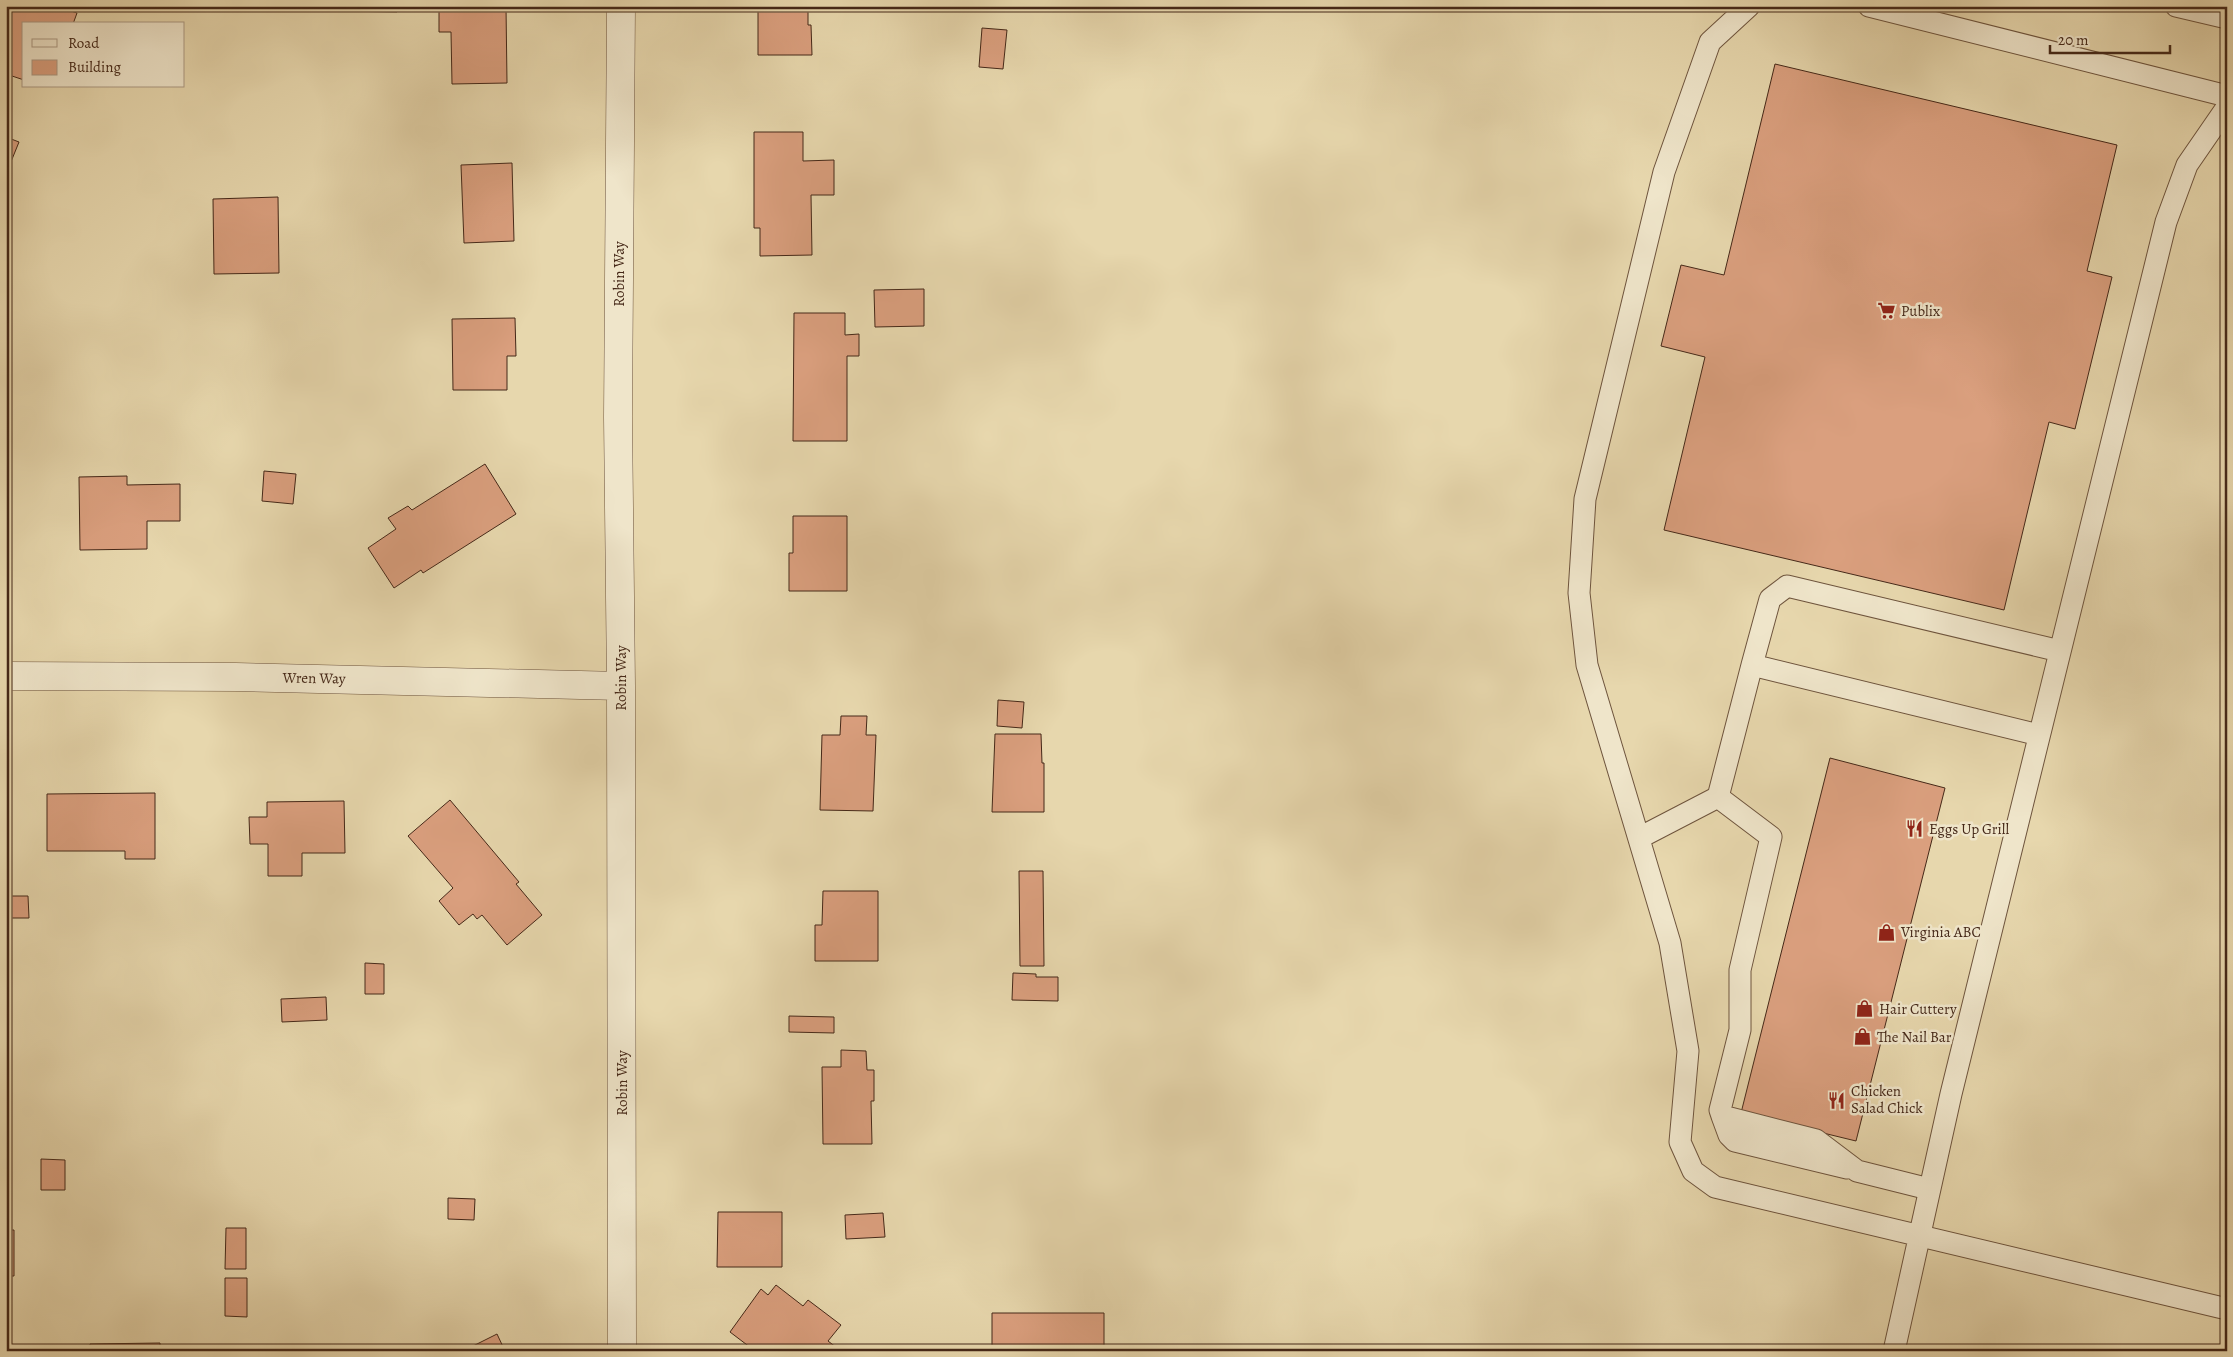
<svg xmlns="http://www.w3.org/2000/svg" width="2233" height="1357" font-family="Alegreya,serif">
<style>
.building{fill:#da9f7e;stroke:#452818}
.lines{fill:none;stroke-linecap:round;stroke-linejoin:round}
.lane-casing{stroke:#6e543d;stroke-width:23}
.street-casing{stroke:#6e543d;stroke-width:29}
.lane{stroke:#efe5ca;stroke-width:21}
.street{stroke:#efe5ca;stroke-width:28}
.labels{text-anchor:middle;stroke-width:5;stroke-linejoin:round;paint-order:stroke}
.street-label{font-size:15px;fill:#452818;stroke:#efe5ca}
.poi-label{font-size:15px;fill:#452818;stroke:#efe5ca;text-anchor:start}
</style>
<rect width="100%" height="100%" fill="#e7d7ad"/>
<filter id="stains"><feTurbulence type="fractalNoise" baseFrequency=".004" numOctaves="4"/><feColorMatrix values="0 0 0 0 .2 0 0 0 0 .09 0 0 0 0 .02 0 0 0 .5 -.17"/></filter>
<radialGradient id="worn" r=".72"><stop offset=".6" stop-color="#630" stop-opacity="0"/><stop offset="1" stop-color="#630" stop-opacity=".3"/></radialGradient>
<path class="building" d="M6,6h60l-1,3 12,4 -4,11h-49v56l-18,-6z
M339,6h58v6l-58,-1z
M758,6h50v19h3l1,30h-54z
M439,7h67l1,76 -55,1 -1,-52h-12z
M982,28l25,2 -4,39 -24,-2z
M1775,64l342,81 -30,126 25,6 -37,152 -26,-7 -45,188 -340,-80 41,-173 -44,-11 20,-81 43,10z
M754,132h49v29l31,-1v35h-23l1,60 -52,1v-28h-6z
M6,137l13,5 -13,32z
M512,163l2,78 -50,2 -3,-78z
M278,197l1,76 -65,1 -1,-75z
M924,289v37l-49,1 -1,-37z
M794,313h51v22l14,-1v22h-12v85h-54z
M515,318l1,38h-9v34h-54l-1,-71z
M485,464l31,50 -93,59 -2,-3 -27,18 -26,-40 28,-19 -8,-11 20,-12 4,4z
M264,471l32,3 -3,30 -31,-3z
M127,476v9l53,-1v37h-33v28l-67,1 -1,-73z
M793,516h54v75h-58v-38h4z
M998,700l26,2 -2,26 -25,-2z
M841,716h26l-1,19h10l-3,76 -53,-1 2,-75h18z
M995,734h46l1,29h2v49h-52z
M1830,758l115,30 -89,353 -115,-28z
M155,793v66h-30v-8h-78v-57z
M450,800l69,82 -3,2 26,31 -35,30 -25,-30 -5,4 -4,-5 -14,11 -20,-24 14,-13 -45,-52z
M344,801l1,52h-43v23h-34v-32h-18l-1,-27h18v-15z
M1019,871h24l1,95h-24z
M823,891h55v70h-63v-36h7z
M6,896h22l1,22h-23z
M365,963l19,1v30h-19z
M1013,973l23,1v3h22v24l-46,-1z
M326,997l1,23 -45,2 -1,-23z
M789,1016l45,1v16l-45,-1z
M841,1050l25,1 1,19h7v31h-3l1,43h-49l-1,-77h19z
M41,1159l24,1v30h-24z
M448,1198l27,1 -1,21 -26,-1z
M718,1212h64v55h-65z
M883,1213l2,24 -39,2 -1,-24z
M226,1228h20v41h-21z
M6,1230h8v46h-8z
M225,1278h22v39l-22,-1z
M776,1285l27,21 5,-6 33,25 -13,16 13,10h-86l-25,-19 31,-43 7,6z
M992,1313h112v38h-112z
M497,1334l8,17h-42z
M160,1343v8h-70v-7z
M246,1346l97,1v4h-97z"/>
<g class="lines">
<defs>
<path id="lane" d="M1749,6l-39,36 -46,130 -79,327 -6,94 8,72 83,278 18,108 -8,91 13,29 22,16 512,122
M1869,6l358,90
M2176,6l51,12
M1752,665l18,-66 17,-13 273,65
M1718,797l53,40 -31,133v60l-20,80 2,6 94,24 41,31 72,18
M1639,838l79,-41 34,-132 287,70
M1722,1116l7,19 6,6 112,27
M1894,1351l57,-257 215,-872 21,-57 40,-58"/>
<path id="street" d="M621,6l-3,411 3,269 1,665
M6,676l230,1 385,9"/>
</defs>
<use href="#lane" class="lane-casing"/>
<use href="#street" class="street-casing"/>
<use href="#lane" class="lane"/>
<use href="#street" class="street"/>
</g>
<defs>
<symbol id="supermarket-bare" viewBox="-9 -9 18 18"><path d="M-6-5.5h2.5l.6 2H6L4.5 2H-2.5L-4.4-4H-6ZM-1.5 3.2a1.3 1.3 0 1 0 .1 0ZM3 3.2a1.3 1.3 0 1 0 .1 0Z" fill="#8f2418" stroke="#efe5ca" stroke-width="2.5" paint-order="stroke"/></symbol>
<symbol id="restaurant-bare" viewBox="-9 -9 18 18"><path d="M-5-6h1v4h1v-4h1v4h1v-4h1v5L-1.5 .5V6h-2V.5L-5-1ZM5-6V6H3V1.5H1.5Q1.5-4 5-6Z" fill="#8f2418" stroke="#efe5ca" stroke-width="2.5" paint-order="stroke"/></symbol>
<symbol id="shop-bare" viewBox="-9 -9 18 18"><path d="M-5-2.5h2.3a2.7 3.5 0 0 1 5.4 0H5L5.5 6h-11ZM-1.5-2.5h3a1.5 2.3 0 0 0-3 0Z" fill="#8f2418" stroke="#efe5ca" stroke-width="2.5" paint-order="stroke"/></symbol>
</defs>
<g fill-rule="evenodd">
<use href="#supermarket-bare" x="1874" y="298" width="25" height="25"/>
<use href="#restaurant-bare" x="1902" y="816" width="25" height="25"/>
<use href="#shop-bare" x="1874" y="920" width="25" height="25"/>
<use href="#shop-bare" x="1852" y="996" width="25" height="25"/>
<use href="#shop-bare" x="1850" y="1024" width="25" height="25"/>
<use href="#restaurant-bare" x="1824" y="1088" width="25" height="25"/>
</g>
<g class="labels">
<g class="street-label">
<text transform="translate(619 274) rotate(-90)" y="5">Robin Way</text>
<text transform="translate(314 678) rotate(1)" y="5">Wren Way</text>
<text transform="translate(621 678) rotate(-90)" y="5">Robin Way</text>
<text transform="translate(622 1083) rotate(-90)" y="5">Robin Way</text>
</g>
<g class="poi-label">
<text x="1901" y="316">Publix</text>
<text x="1929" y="834">Eggs Up Grill</text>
<text x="1901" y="937">Virginia ABC</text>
<text x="1879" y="1014">Hair Cuttery</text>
<text x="1877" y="1042">The Nail Bar</text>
<text x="1851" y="1096">Chicken<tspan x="1851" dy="17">Salad Chick</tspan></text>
</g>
</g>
<rect width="2233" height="1357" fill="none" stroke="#e7d7ad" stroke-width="25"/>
<rect x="8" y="8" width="2218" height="1342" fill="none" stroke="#452818" stroke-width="2.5"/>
<rect x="12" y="12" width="2208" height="1332" fill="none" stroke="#452818"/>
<rect x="22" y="22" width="162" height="65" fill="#efe5ca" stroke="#ab9983"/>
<rect x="32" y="39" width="25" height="8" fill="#efe5ca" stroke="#ab9983"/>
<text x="68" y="48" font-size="15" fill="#452818">Road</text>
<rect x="32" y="60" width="25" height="15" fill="#da9f7e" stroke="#ab9983"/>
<text x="68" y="72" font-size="15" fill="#452818">Building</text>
<path d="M2050 45v8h120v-8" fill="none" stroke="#452818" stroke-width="2.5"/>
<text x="2058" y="45" font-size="15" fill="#452818" stroke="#efe5ca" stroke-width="4" paint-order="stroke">20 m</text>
<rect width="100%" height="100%" filter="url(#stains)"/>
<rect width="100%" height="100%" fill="url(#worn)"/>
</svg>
